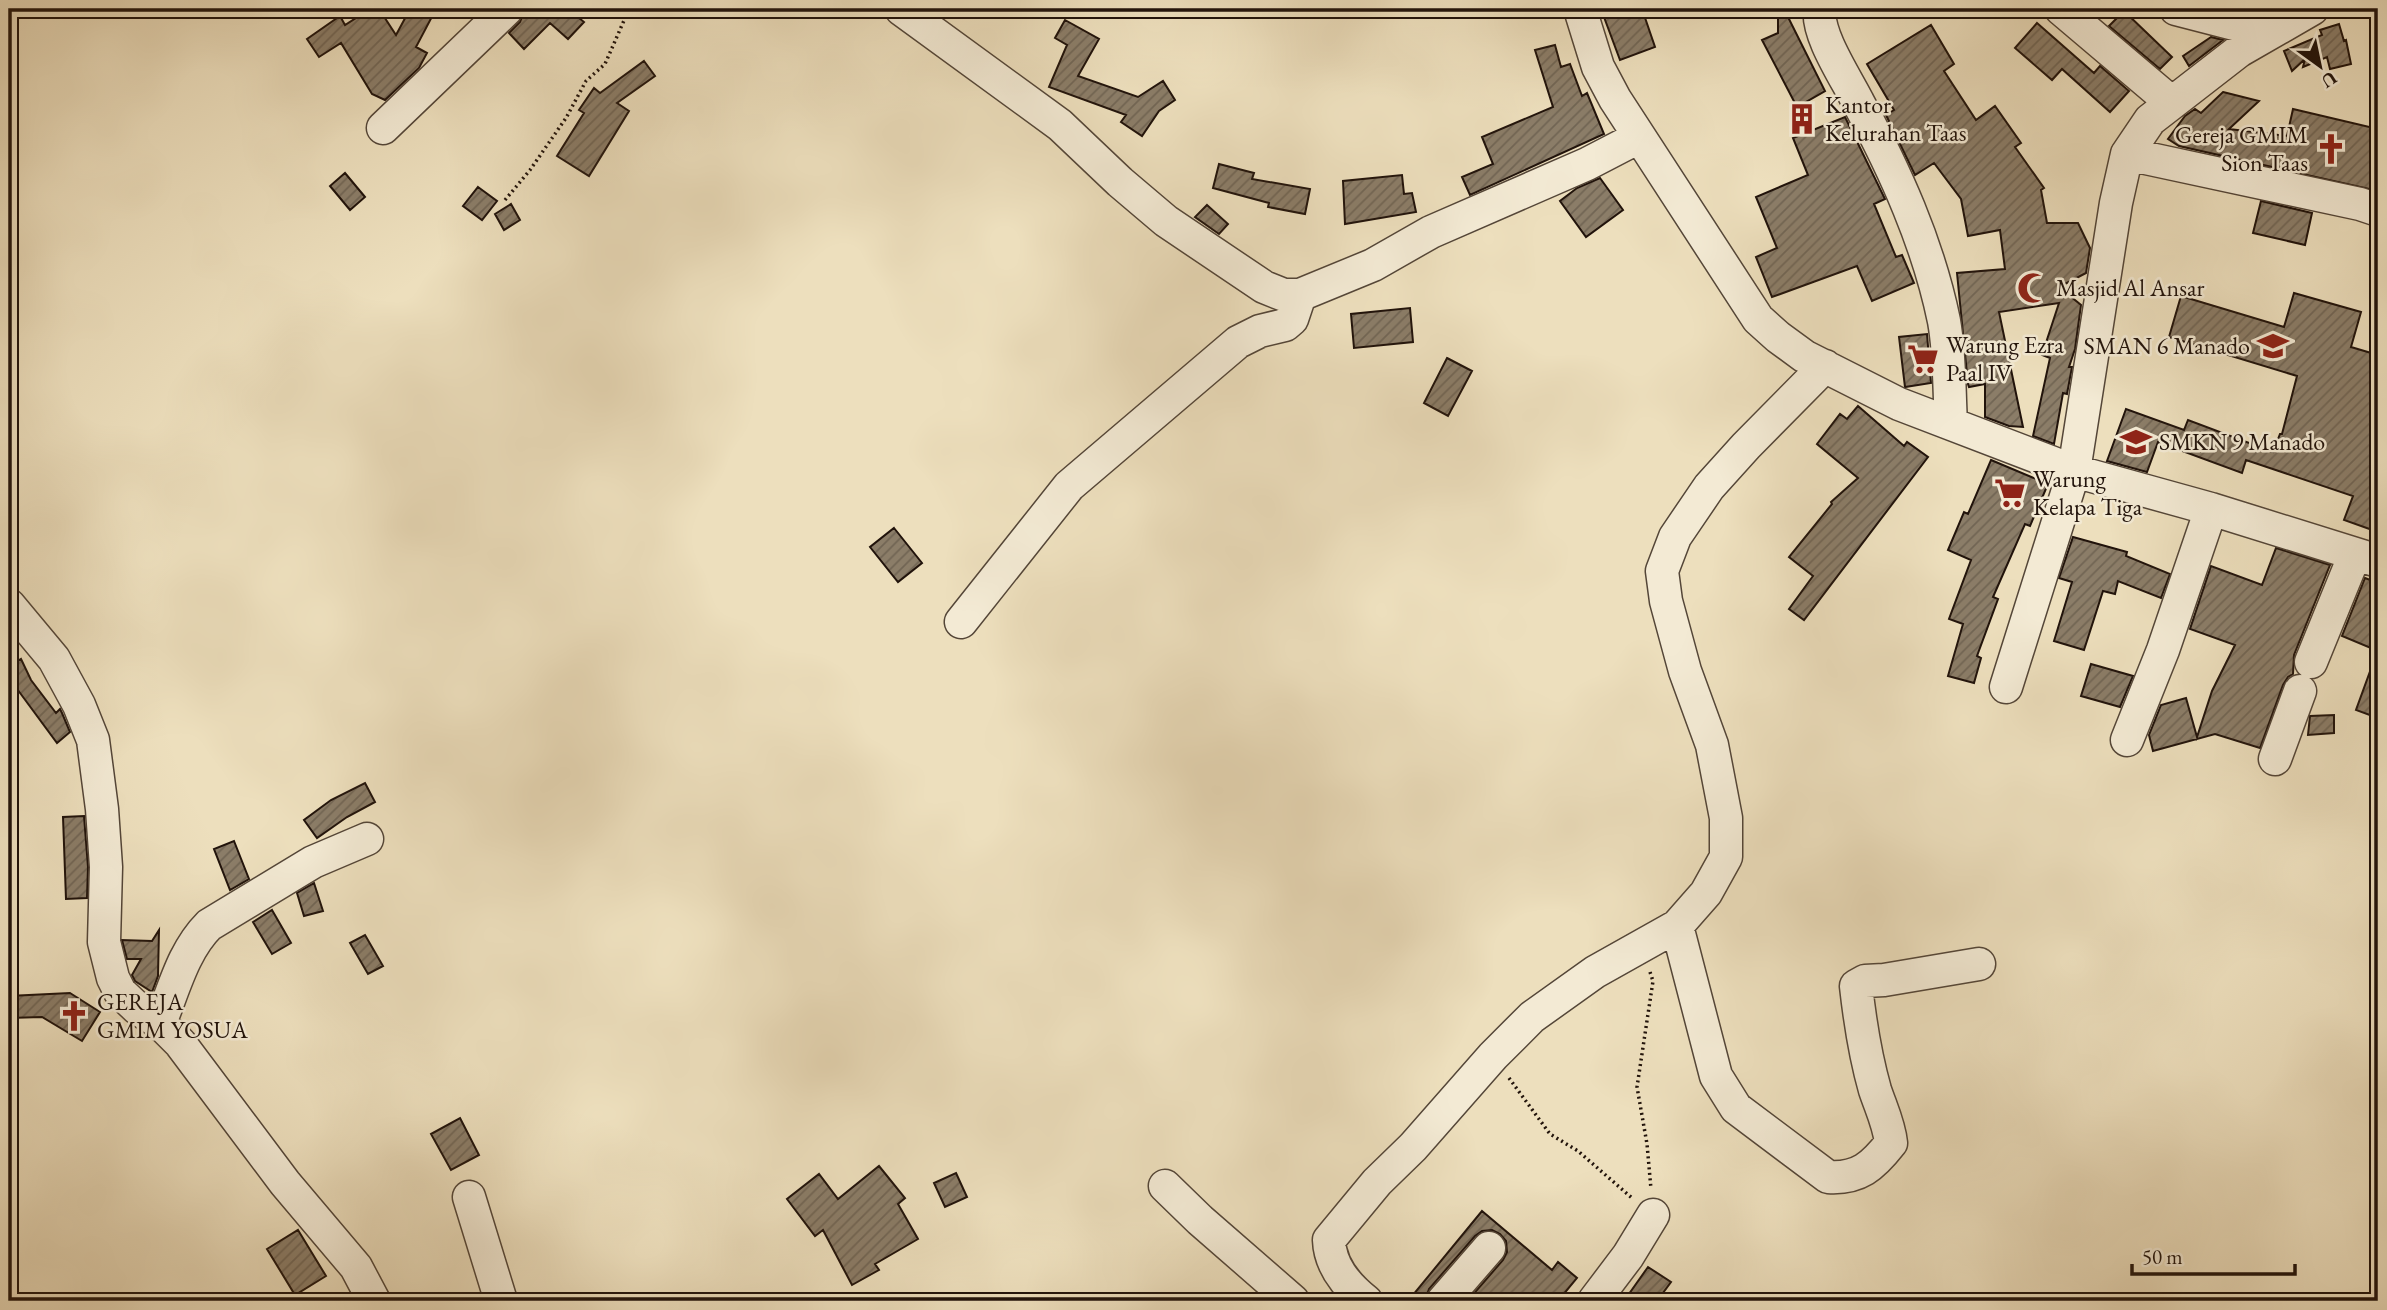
<svg xmlns="http://www.w3.org/2000/svg" width="2387" height="1310" font-family="'EB Garamond',serif">
<style>
.building{fill:url(#building-hatch);stroke:#21130b;stroke-width:2}
.lines{fill:none;stroke-linecap:round;stroke-linejoin:round}
.minor-casing{stroke:#544638;stroke-width:35}
.path{stroke:#21130b;stroke-width:3.5;stroke-dasharray:2 3.5;stroke-linecap:butt}
.minor{stroke:#f3ead4;stroke-width:32}
.labels{text-anchor:middle;stroke-width:5;stroke-linejoin:round;paint-order:stroke}
.poi-label{font-size:24px;fill:#21130b;stroke:#f3ead4;text-anchor:start}
</style>
<defs>
<pattern id="building-hatch" width="6" height="6" patternUnits="userSpaceOnUse" patternTransform="scale(1.75)"><rect width="6" height="6" fill="#8b7d68"/><path d="M-1 1l2-2M0 6l6-6M5 7l2-2" fill="none" stroke="#716554"/></pattern>
</defs>
<rect width="100%" height="100%" fill="#eddfbd"/>
<filter id="stains"><feTurbulence type="fractalNoise" baseFrequency=".00286" numOctaves="4"/><feColorMatrix values="0 0 0 0 .2 0 0 0 0 .09 0 0 0 0 .02 0 0 0 .5 -.17"/></filter>
<radialGradient id="worn" r=".72"><stop offset=".6" stop-color="#630" stop-opacity="0"/><stop offset="1" stop-color="#630" stop-opacity=".3"/></radialGradient>
<path class="building" d="M370,9h9l17,26 14,-26h26l-20,38 11,6 -8,15 -34,32 -13,-6 -31,-51 -22,14 -12,-18 33,-23 5,9z
M525,9h62l-8,9 5,4 -16,17 -18,-16 -26,26 -15,-16 11,-11z
M1601,9h41l13,38 -35,13z
M1778,9h6l41,82 -28,16 -35,-67 16,-7z
M2124,11l48,46 -12,12 -51,-43z
M1065,20l34,19 -21,37 60,21 25,-16 12,19 -16,11 -17,25 -21,-14 5,-7 -77,-28 18,-42 -12,-7z
M2037,23l57,50 6,-7 29,25 -19,21 -48,-43 -10,11 -37,-32z
M2339,24l5,17 2,-1 5,24 -21,5 -3,-12 -24,10 2,-8 -13,12 -8,-20 38,-16 -2,-5z
M1931,25l23,39 -10,7 32,49 19,-14 26,37 -6,4 29,41 -3,2 6,33h31l12,25 -4,25 -27,14 22,18 -6,44 -6,18h3l-5,27 -4,-1 -9,51 -21,-8 17,-78 -8,-3 17,-52 -60,9 24,115 -14,-1 -24,-9v-33l-16,3 -1,-3 -11,-111 48,-4 -5,-39 -32,6 -7,-37 -27,-36 -19,12 -29,-60 8,-5 -27,-46z
M2211,37l12,3 -34,26 -6,-10z
M1555,45l6,22 9,-3 12,32 5,-3 17,41 -134,61 -8,-18 31,-13 -11,-27 71,-30 -18,-57z
M644,61l11,15 -38,27 12,8 -40,65 -32,-20 27,-43 -5,-3 15,-22 6,5z
M2223,92l36,9 -30,28 58,7 6,-27 85,20v62l-199,-45 -11,-7 17,-23 10,-7 6,4z
M1845,117l40,82 -11,5 22,53 6,-2 12,28 -42,18 -15,-35 -85,31 -16,-40 21,-9 -21,-51 52,-22 -15,-37z
M1219,164l35,9 -2,6 58,10 -5,25 -37,-7 1,-4 -56,-15z
M345,173l20,24 -15,13 -20,-24z
M1402,175l2,19 8,-1 4,19 -71,12 -2,-43z
M1600,178l23,32 -37,27 -26,-36 17,-13z
M478,187l19,14 -15,19 -19,-14z
M2261,201l51,12 -7,32 -52,-12z
M511,204l9,16 -16,10 -9,-16z
M1207,205l21,19 -9,10 -24,-17z
M2294,293l67,19 -10,35 27,8v177l-34,-12 9,-24 -107,-36 -4,13 -84,-31 -11,30 -40,-11 19,-52 58,21 4,-10 85,32 7,-18h2l15,-58 -128,-39 12,-41 103,31z
M1410,308l3,34 -59,6 -3,-34z
M1927,334l4,49 -26,4 -6,-50z
M1447,358l25,13 -24,45 -24,-13z
M1858,406l46,40 3,-4 21,15 -124,163 -15,-11 24,-33 -24,-19 43,-53 -1,-2 27,-24 -41,-34 23,-30 7,5z
M1991,460l57,24 -18,42 -5,-2 -32,73 5,2 -21,57 4,2 -7,25 -26,-7 15,-52 -14,-5 22,-59 -23,-10 16,-38 4,2z
M894,528l28,35 -24,19 -28,-35z
M2073,537l54,15 -1,4 44,18 -9,24 -43,-17 -3,13 -12,-3 -19,59 -30,-9 18,-59 -13,-4z
M2276,548l54,17 -36,90 -1,19 -5,3 -5,8 -23,63 -45,-14 -62,17 -4,-16 12,-30 25,-7 11,39 15,-46 23,-46 -45,-16 21,-63 51,19z
M2365,578l13,5v68l-36,-15z
M2376,655h2v63l-22,-8z
M21,659l10,21 25,33 4,-4 2,4 8,19 -13,11 -48,-65v-12z
M2091,664l42,12 -13,31 -39,-11z
M2334,715v18l-26,2 2,-19z
M365,783l10,19 -28,15 -30,21 -13,-18 27,-20z
M84,816l4,51 -1,31 -21,1 -3,-82z
M234,841l15,38 -19,11 -16,-41z
M314,883l9,28 -19,5 -7,-23z
M272,910l19,33 -19,11 -19,-32z
M159,930l-1,46 -6,16 -17,-11 -3,-6 9,-16h-14l-5,-19 30,1z
M365,935l18,31 -15,8 -18,-31z
M70,993l30,19 -18,29 -40,-24 -33,1v-22z
M460,1118l19,37 -28,15 -20,-36z
M879,1166l26,32 -7,6 20,35 -43,25 4,6 -27,15 -29,-55 -8,6 -28,-37 32,-25 19,25z
M956,1173l11,24 -22,10 -11,-24z
M1482,1211l70,59 6,-8 19,16 -19,23h-83l-5,-3 33,-38 4,-8 -1,-11 -6,-7 -8,-4 -10,1 -7,5 -46,53 -4,12h-17z
M298,1230l28,46 -31,19 -28,-46z
M1648,1267l23,15 -14,19h-33z"/>
<g class="lines">
<defs>
<path id="minor" d="M901,9l159,116 60,57 46,39 98,66 20,8h16l73,-30 58,-33 156,-68 52,-27
M1580,9l18,58 17,32 143,220 20,18 26,19 95,48 175,67 137,38 167,52
M1820,9c-4,25 26,69 38,93 37,69 70,141 86,219 6,33 5,69 7,102
M2061,9l111,94
M2176,9l62,16 35,6
M383,128l124,-119
M2127,154l233,50 18,6
M9,605l45,54 25,46 14,35 9,69 4,58 -2,75 9,36 7,14 17,16 23,15 20,20 105,140 71,84 18,34
M961,622l108,-136 169,-144 22,-11 25,-6 7,-6 8,-24
M2311,662l44,-108
M2006,687l68,-216 42,-268 11,-49 23,-34 22,-17 67,-52 73,-42
M2127,740l36,-90 48,-141
M2275,759l25,-68
M1677,926l39,150 20,32 92,69c31,2 45,-11 63,-34 -2,-19 -10,-35 -16,-53 -10,-35 -15,-68 -19,-104l9,-5 19,-1 95,-16
M160,1023c14,-34 23,-72 49,-98l104,-63 54,-23
M1165,1186l35,34 93,81
M469,1197l32,104
M1366,1301c-20,-16 -36,-35 -37,-61l48,-58 36,-35 80,-91 39,-39 63,-45 82,-46 29,-33 20,-36v-39l-14,-73 -27,-74 -19,-70 -4,-30 13,-34 34,-50 37,-41 79,-80
M1443,1301l46,-53
M1594,1301l34,-45 25,-41"/>
</defs>
<use href="#minor" class="minor-casing"/>
<path class="path" d="M505,200l25,-30 36,-52 20,-37 19,-17 24,-55
M1650,972l3,9 -16,106 10,57 4,45
M1509,1078l41,56 28,17 54,47"/>
<use href="#minor" class="minor"/>
</g>
<defs>
<symbol id="building-bare" viewBox="-9 -9 18 18"><path d="M-4-6H4V6H1V3H-1V6H-4ZM-2.5-4.3h1.7v1.8h-1.7ZM.8-4.3h1.7v1.8H.8ZM-2.5-1h1.7V.8h-1.7ZM.8-1h1.7V.8H.8Z" fill="#8f2418" stroke="#f3ead4" stroke-width="2.5" paint-order="stroke"/></symbol>
<symbol id="church-bare" viewBox="-9 -9 18 18"><path d="M-1.2-6h2.4v3.5h3.3v2.4h-3.3V6h-2.4V-.1h-3.3v-2.4h3.3Z" fill="#8f2418" stroke="#f3ead4" stroke-width="2.5" paint-order="stroke"/></symbol>
<symbol id="mosque-bare" viewBox="-9 -9 18 18"><path d="M3.5-4.9A6 6 0 1 0 3.5 4.9A5 5 0 1 1 3.5-4.9Z" fill="#8f2418" stroke="#f3ead4" stroke-width="2.5" paint-order="stroke"/></symbol>
<symbol id="school-bare" viewBox="-9 -9 18 18"><path d="M0-5L7-2L0 1L-7-2ZM-4 1L0 2.5L4 1V4Q0 6-4 4Z" fill="#8f2418" stroke="#f3ead4" stroke-width="2.5" paint-order="stroke"/></symbol>
<symbol id="supermarket-bare" viewBox="-9 -9 18 18"><path d="M-6-5.5h2.5l.6 2H6L4.5 2H-2.5L-4.4-4H-6ZM-1.5 3.2a1.3 1.3 0 1 0 .1 0ZM3 3.2a1.3 1.3 0 1 0 .1 0Z" fill="#8f2418" stroke="#f3ead4" stroke-width="2.5" paint-order="stroke"/></symbol>
</defs>
<g fill-rule="evenodd">
<use href="#building-bare" x="1780" y="97" width="44" height="44"/>
<use href="#church-bare" x="2309" y="127" width="44" height="44"/>
<use href="#mosque-bare" x="2011" y="266" width="44" height="44"/>
<use href="#school-bare" x="2251" y="324" width="44" height="44"/>
<use href="#supermarket-bare" x="1901" y="337" width="44" height="44"/>
<use href="#school-bare" x="2114" y="420" width="44" height="44"/>
<use href="#supermarket-bare" x="1988" y="471" width="44" height="44"/>
<use href="#church-bare" x="52" y="994" width="44" height="44"/>
</g>
<g class="labels">
<g class="poi-label">
<text x="1825" y="113">Kantor<tspan x="1825" dy="28">Kelurahan Taas</tspan></text>
<text x="2308" y="143" text-anchor="end">Gereja GMIM<tspan x="2308" dy="28">Sion Taas</tspan></text>
<text x="2056" y="296">Masjid Al Ansar</text>
<text x="1946" y="353">Warung Ezra<tspan x="1946" dy="28">Paal IV</tspan></text>
<text x="2250" y="354" text-anchor="end">SMAN 6 Manado</text>
<text x="2159" y="450">SMKN 9 Manado</text>
<text x="2033" y="487">Warung<tspan x="2033" dy="28">Kelapa Tiga</tspan></text>
<text x="97" y="1010">GEREJA<tspan x="97" dy="28">GMIM YOSUA</tspan></text>
</g>
</g>
<rect width="2387" height="1310" fill="none" stroke="#eddfbd" stroke-width="35"/>
<rect x="10" y="10" width="2366" height="1289" fill="none" stroke="#21130b" stroke-width="3.5"/>
<rect x="18" y="18" width="2352" height="1275" fill="none" stroke="#21130b" stroke-width="2"/>
<g transform="translate(2320 66) rotate(147)" stroke="#f3ead4" stroke-width="5" paint-order="stroke">
<path d="M0-5L12 26L0 18L-12 26Z" fill="#21130b"/>
<text y="-10" font-size="19" font-weight="bold" text-anchor="middle" fill="#21130b">U</text>
</g>
<path d="M2132 1264v10h163v-10" fill="none" stroke="#21130b" stroke-width="3.5"/>
<text x="2142" y="1264" font-size="21" fill="#21130b" stroke="#f3ead4" stroke-width="5" paint-order="stroke">50 m</text>
<rect width="100%" height="100%" filter="url(#stains)"/>
<rect width="100%" height="100%" fill="url(#worn)"/>
</svg>
